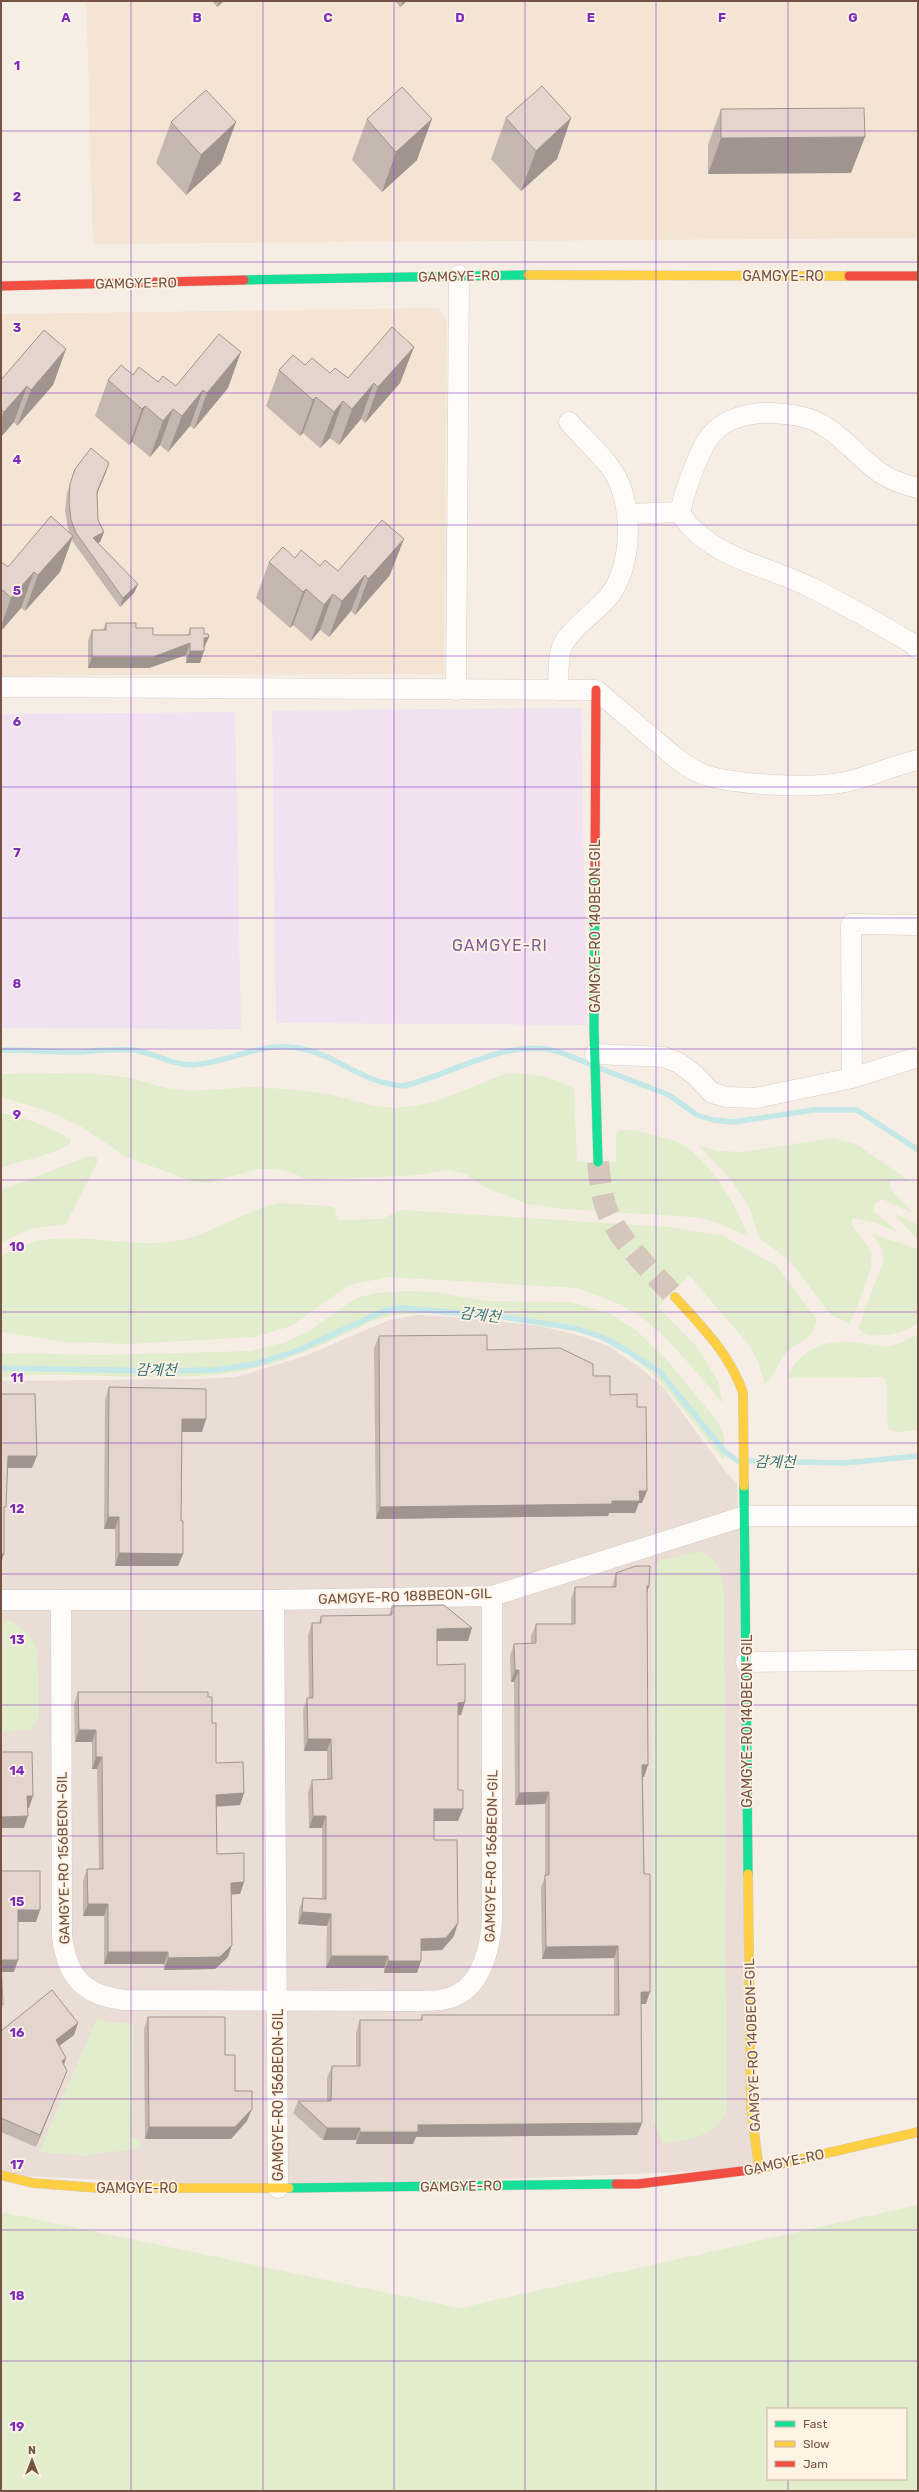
<svg xmlns="http://www.w3.org/2000/svg" width="919" height="2492" font-family="Rubik,'Noto Sans KR',sans-serif">
<style>
.residential{fill:#f4e4d4}
.industrial{fill:#e9ddd5}
.education{fill:#f0e2f0}
.green{fill:#e2edcd;fill-rule:evenodd}
.lines{fill:none;stroke-linecap:round;stroke-linejoin:round}
.stream{stroke:#c4e7e8;stroke-width:5.5}
.secondary-tunnel{stroke:#d6c7bc;stroke-width:22;stroke-dasharray:22 11;stroke-linecap:butt}
.street-casing{stroke:#d7cbc2;stroke-width:21}
.fast-casing{stroke:#d6cac1;stroke-width:10}
.slow-casing{stroke:#d6cac1;stroke-width:10}
.jam-casing{stroke:#d6cac1;stroke-width:10}
.street{stroke:#fefcfb;stroke-width:20}
.fast{stroke:#16e098;stroke-width:9}
.slow{stroke:#ffcf43;stroke-width:9}
.jam{stroke:#f24e42;stroke-width:9}
.wall{fill:#c3b7af}
.shaded-wall{fill:#9f958e}
.building{fill:#e3d5cb;stroke:#9f958e}
.grid{fill:none;stroke:#7b2cbf;stroke-width:1;stroke-opacity:0.55}
.labels{text-anchor:middle;stroke-width:3.5;stroke-linejoin:round;paint-order:stroke}
.street-label{font-size:14px;fill:#755243;stroke:#fff3e4}
.water-label{font-size:15px;font-style:italic;fill:#36767c;stroke:#fff3e4}
.quarter-label{font-size:16px;letter-spacing:1px;fill:#815e99;stroke:#fff3e4}
.grid-label{font-size:13px;text-anchor:middle;font-weight:bold;fill:#7b2cbf;stroke:#fff3e4;stroke-width:3.5;stroke-linejoin:round;paint-order:stroke}
</style>
<rect width="100%" height="100%" fill="#f6eee4"/>
<g class="residential">
<polygon points="85,1 918,1 918,238 93,244 87,22"/>
<polygon points="438,308 447,321 444,674 1,676 1,314"/>
</g>
<polygon class="industrial" points="418,1315 477,1319 540,1326 581,1336 608,1346 638,1366 664,1388 726,1472 737,1483 759,2169 278,2188 1,2175 1,1381 198,1379 236,1377 305,1356 389,1320"/>
<g class="education">
<polygon points="581,708 587,1025 276,1023 272,710"/>
<polygon points="235,712 241,1029 1,1028 1,714"/>
</g>
<g class="green">
<path d="M1,1074C42,1074 84,1071 125,1077C144,1080 161,1089 180,1090C204,1092 226,1088 250,1087C270,1087 292,1090 313,1092C344,1095 374,1111 405,1107C439,1104 468,1088 499,1076C517,1069 560,1078 574,1089L577,1162H616V1135L618,1131C628,1128 641,1132 651,1134C660,1137 672,1139 680,1143C708,1158 738,1207 748,1236L716,1222L693,1217L565,1209L527,1204L486,1188L466,1174L447,1170L420,1175L308,1180L293,1173L274,1169H258L207,1183L189,1180L126,1157L84,1128L51,1112L1,1097Z"/>
<path d="M1,1113C24,1116 50,1128 71,1139L70,1144C50,1156 23,1160 1,1168Z"/>
<path d="M832,1138L856,1144L910,1181L895,1180L889,1182L891,1190L915,1214L882,1199L875,1204L873,1211L898,1232L873,1222L853,1218L851,1223C856,1235 868,1241 871,1254C875,1269 855,1309 850,1324L831,1315L789,1260L759,1238L750,1208L729,1177L698,1145L718,1151L743,1152Z"/>
<polygon points="89,1156 97,1157 97,1163 66,1224 30,1229 1,1243 1,1190"/>
<path d="M278,1203L330,1206L335,1208L336,1216L339,1220L381,1219L402,1210L670,1227L721,1235L777,1266L817,1320C811,1343 797,1340 784,1355C777,1364 775,1377 765,1384L758,1362L750,1346L689,1275L658,1307L696,1346L718,1381L723,1403C698,1376 665,1330 633,1312C615,1301 596,1295 577,1288L388,1277L349,1285L291,1326L255,1337L129,1344L65,1342L1,1332V1257C49,1224 104,1245 158,1243C202,1242 237,1213 278,1203Z"/>
<polygon points="893,1213 918,1225 918,1241 915,1237"/>
<path d="M872,1234L918,1249V1323C903,1333 874,1342 858,1329L883,1262L882,1249Z"/>
<path d="M406,1291L434,1292L486,1301L570,1302L609,1313L637,1331L666,1359L718,1422L724,1436V1460C694,1427 672,1388 636,1360C621,1348 601,1338 583,1333C539,1320 416,1304 375,1320C368,1322 361,1327 354,1330C319,1346 284,1363 246,1370C188,1381 127,1376 68,1375C46,1374 23,1376 1,1377V1353L103,1355L250,1351L285,1342L309,1331L356,1298L376,1293Z"/>
<path d="M918,1334V1430L900,1432L888,1429L886,1380L883,1377L787,1378C798,1351 825,1339 854,1342C866,1343 878,1348 890,1346C900,1345 909,1338 918,1334Z"/>
<path d="M700,1551C720,1559 722,1574 724,1592L727,2109C721,2135 686,2141 663,2144L653,2119L652,1585L658,1561Z"/>
<path d="M1,1619C16,1619 34,1637 38,1651L39,1718L30,1730L1,1732Z"/>
<polygon points="97,2018 107,2022 134,2024 132,2138 140,2139 141,2148 83,2156 39,2152"/>
<path d="M918,2205V2491H1V2212L460,2308ZM768,2409H906V2479H768Z"/>
</g>
<g class="lines">
<g class="stream">
<path d="M1,1050C27,1050 54,1052 80,1052C98,1051 116,1048 134,1050C155,1053 171,1065 193,1065C226,1063 256,1044 290,1047C333,1050 360,1084 404,1086C450,1075 497,1043 546,1049C561,1051 575,1058 589,1064"/>
<polyline points="599,1068 669,1095 697,1115 713,1120 734,1122 814,1110 857,1110 918,1150"/>
<polyline points="1,1368 161,1371 215,1370 255,1364 299,1350 384,1311 401,1308 497,1316 574,1328 602,1337 629,1352 660,1372 725,1452 738,1461"/>
<polyline points="748,1461 845,1463 918,1456"/>
</g>
<path class="secondary-tunnel" d="M598,1162C600,1181 602,1204 612,1221C627,1249 654,1273 675,1297"/>
<defs>
<g id="street">
<path d="M918,488C905,485 890,480 879,472C851,452 834,422 798,416C766,410 728,411 708,439C701,448 679,503 681,513C683,520 691,527 696,532C729,562 773,568 812,588C845,605 878,623 910,642L918,649"/>
<polyline points="627,514 681,512"/>
<path d="M1,687L596,690L676,758C685,765 694,771 705,775C737,785 812,789 845,782C870,777 893,765 918,760"/>
<polyline points="456,690 459,275"/>
<path d="M558,690C559,677 557,656 563,645C570,629 597,611 609,596C634,565 634,498 610,467C598,451 582,437 569,422"/>
<polyline points="595,1054 664,1057 679,1063 695,1075 712,1093 727,1097 756,1098 852,1078 918,1057"/>
<polyline points="852,1078 851,924 918,925"/>
<polyline points="1,1600 274,1600 492,1596 745,1516 918,1516"/>
<path d="M61,1600L62,1936C67,1977 83,1995 124,2000L408,2001C419,2001 429,2001 440,2000C479,1995 489,1955 492,1922V1596"/>
<polyline points="274,1600 278,2188"/>
<polyline points="746,1662 918,1660"/>
</g>
<g id="fast">
<polyline points="244,280 528,275"/>
<polyline points="595,871 594,1028 598,1162"/>
<polyline points="744,1486 748,1874"/>
<polyline points="289,2188 616,2184"/>
</g>
<g id="slow">
<polyline points="528,275 849,276"/>
<path d="M675,1297C702,1327 730,1354 743,1393L744,1486"/>
<polyline points="748,1874 751,2108 759,2169"/>
<polyline points="758,2169 918,2132"/>
<polyline points="1,2175 33,2183 98,2188 289,2188"/>
</g>
<g id="jam">
<polyline points="849,276 918,276"/>
<polyline points="1,286 244,280"/>
<polyline points="595,871 596,690"/>
<polyline points="616,2184 638,2184 758,2169"/>
</g>
</defs>
<use href="#street" class="street-casing"/>
<use href="#fast" class="fast-casing"/>
<use href="#slow" class="slow-casing"/>
<use href="#jam" class="jam-casing"/>
<use href="#street" class="street"/>
<use href="#fast" class="fast"/>
<use href="#slow" class="slow"/>
<use href="#jam" class="jam"/>
</g>
<g class="wall">
<polygon points="212,1 224,1 217,7"/>
<polygon points="395,1 407,1 400,7"/>
<polygon points="721,109 851,173 708,174 708,145"/>
<polygon points="506,118 571,118 557,159 521,191 491,159"/>
<polygon points="367,119 417,160 382,192 352,160"/>
<polygon points="171,122 221,163 186,195 156,163"/>
<polygon points="414,347 400,383 365,423 361,419 339,445 330,438 320,448 303,433 300,436 266,406 279,370 305,365 330,373 348,378"/>
<polygon points="66,349 53,385 17,426 14,422 1,437 1,380"/>
<polygon points="108,380 158,382 176,386 228,388 194,429 190,426 168,452 160,445 150,457 132,442 129,445 95,416"/>
<polygon points="75,469 106,472 97,494 98,520 104,532 100,542 98,543 138,584 134,593 120,607 73,542 72,539 60,572 25,611 21,608 1,631 1,562 8,567 69,531 68,529 65,511 67,493"/>
<polygon points="295,558 320,566 338,571 390,575 355,615 351,611 329,637 320,630 311,641 293,625 290,628 256,598 269,562"/>
<polygon points="106,623 136,628 153,635 188,635 190,628 204,648 204,651 200,663 186,663 186,655 149,668 88,668 88,641 92,630 103,630"/>
<polygon points="379,1336 487,1350 593,1376 610,1395 637,1407 642,1503 639,1503 635,1513 609,1513 608,1516 376,1519 374,1348"/>
<polygon points="109,1387 206,1419 202,1432 182,1432 181,1521 183,1554 178,1566 115,1566 115,1529 104,1529 105,1399"/>
<polygon points="616,1573 649,1586 647,1593 648,1765 644,1777 643,1777 646,2004 641,2004 642,2123 637,2135 416,2137 413,2144 356,2144 356,2140 323,2140 293,2113 298,2101 327,2101 327,2078 332,2066 356,2066 356,2032 360,2020 420,2020 422,2015 614,2015 614,1958 542,1959 541,1887 545,1877 545,1804 515,1805 514,1682 511,1682 510,1656 514,1644 531,1644 531,1636 536,1624 571,1624 571,1599 575,1587 612,1587"/>
<polygon points="392,1606 468,1641 437,1641 437,1665 465,1702 461,1715 458,1715 458,1821 434,1821 434,1840 454,1936 442,1950 421,1951 417,1973 384,1973 384,1968 326,1968 327,1926 298,1924 299,1910 303,1898 322,1898 322,1828 309,1828 308,1792 312,1780 327,1779 327,1751 304,1751 303,1710 307,1698 309,1698 308,1635 312,1623 319,1623 321,1616 389,1615"/>
<polygon points="78,1692 208,1697 212,1723 216,1763 244,1793 240,1805 216,1806 217,1854 244,1882 240,1894 231,1894 228,1957 215,1969 164,1970 164,1964 104,1964 104,1916 83,1916 83,1881 87,1869 99,1869 97,1769 92,1769 92,1742 75,1742 74,1704"/>
<polygon points="148,2017 225,2055 235,2091 247,2121 231,2139 145,2139 144,2029"/>
<polygon points="78,2023 74,2035 59,2046 66,2058 64,2065 62,2083 36,2147 1,2132 1,2031"/>
</g>
<g class="shaded-wall">
<polygon points="219,1 224,1 217,7"/>
<polygon points="403,1 407,1 400,7"/>
<polygon points="571,118 557,159 521,191 536,151"/>
<polygon points="432,119 417,160 382,192 396,152"/>
<polygon points="236,122 221,163 186,195 201,155"/>
<polygon points="865,137 851,173 708,174 721,138"/>
<polygon points="414,347 400,383 365,423 378,387"/>
<polygon points="66,349 53,385 17,426 31,390"/>
<polygon points="241,352 228,388 194,429 207,393"/>
<polygon points="374,383 361,419 339,445 352,409"/>
<polygon points="27,386 14,422 1,437 1,420 4,412"/>
<polygon points="203,390 190,426 168,452 182,416"/>
<polygon points="316,397 303,433 300,436 313,400"/>
<polygon points="343,401 330,438 320,448 334,412"/>
<polygon points="145,406 132,442 129,445 142,409"/>
<polygon points="173,409 160,445 150,457 163,421"/>
<polygon points="109,463 106,472 94,501 97,492"/>
<polygon points="104,532 100,542 90,547 93,538"/>
<polygon points="73,536 60,572 25,611 38,575"/>
<polygon points="404,539 390,575 355,615 368,579"/>
<polygon points="34,572 21,608 1,631 1,626 11,598"/>
<polygon points="365,575 351,611 329,637 342,601"/>
<polygon points="138,584 134,593 120,607 123,598"/>
<polygon points="306,589 293,625 290,628 303,592"/>
<polygon points="333,594 320,630 311,641 324,605"/>
<polygon points="209,637 204,648 200,650 204,638"/>
<polygon points="190,643 186,655 149,668 88,668 92,657"/>
<polygon points="190,651 204,651 200,663 186,663"/>
<polygon points="182,1419 206,1419 202,1432 177,1432"/>
<polygon points="8,1456 37,1456 32,1468 3,1468"/>
<polygon points="639,1491 647,1491 642,1503 639,1503 635,1513 609,1513 608,1516 376,1519 380,1507 612,1501"/>
<polygon points="108,1517 119,1517 115,1529 104,1529"/>
<polygon points="119,1553 183,1554 178,1566 115,1566"/>
<polygon points="1,1554 4,1554 1,1563"/>
<polygon points="647,1586 649,1586 645,1598"/>
<polygon points="472,1628 468,1641 432,1641 437,1629"/>
<polygon points="515,1670 519,1670 514,1682 511,1682"/>
<polygon points="465,1702 461,1715 453,1715 458,1703"/>
<polygon points="79,1730 96,1730 92,1742 75,1742"/>
<polygon points="308,1739 331,1739 327,1751 304,1751"/>
<polygon points="96,1757 102,1757 97,1769 92,1769"/>
<polygon points="642,1765 648,1765 644,1777 638,1777"/>
<polygon points="549,1792 545,1804 515,1805 519,1793"/>
<polygon points="244,1793 240,1805 212,1807 216,1795"/>
<polygon points="27,1796 33,1796 29,1808 23,1808"/>
<polygon points="434,1809 463,1809 458,1821 430,1821"/>
<polygon points="28,1816 24,1828 1,1828 1,1817"/>
<polygon points="313,1816 326,1816 322,1828 309,1828"/>
<polygon points="244,1882 240,1894 227,1895 231,1883"/>
<polygon points="88,1904 108,1904 104,1916 83,1916"/>
<polygon points="18,1910 40,1910 36,1922 14,1922"/>
<polygon points="302,1912 331,1914 327,1926 298,1924"/>
<polygon points="458,1923 454,1936 442,1950 417,1951 421,1939"/>
<polygon points="232,1945 228,1957 215,1969 164,1970 168,1958"/>
<polygon points="618,1946 614,1958 542,1959 546,1947"/>
<polygon points="108,1952 168,1952 164,1964 104,1964"/>
<polygon points="331,1956 388,1956 384,1968 326,1968"/>
<polygon points="1,1960 18,1960 14,1972 1,1972"/>
<polygon points="388,1961 421,1961 417,1973 384,1973"/>
<polygon points="641,1992 650,1992 646,2004 637,2004"/>
<polygon points="78,2023 74,2035 51,2052 56,2040"/>
<polygon points="66,2058 62,2070 62,2061"/>
<polygon points="67,2071 62,2083 36,2147 40,2135"/>
<polygon points="252,2109 247,2121 231,2139 145,2139 149,2127"/>
<polygon points="642,2123 637,2135 416,2137 413,2144 356,2144 360,2132 418,2125"/>
<polygon points="327,2128 360,2128 356,2140 323,2140"/>
</g>
<g class="building">
<polygon points="542,86 571,118 536,151 506,118"/>
<polygon points="402,87 432,119 396,152 367,119"/>
<polygon points="206,90 236,122 201,155 171,122"/>
<polygon points="864,108 865,137 721,138 721,109"/>
<polygon points="392,327 414,347 378,387 374,383 352,409 343,401 334,412 316,397 313,400 279,370 293,355 305,365 312,358 330,373 335,368 348,378"/>
<polygon points="44,330 66,349 31,390 27,386 4,412 1,409 1,380"/>
<polygon points="219,334 241,352 207,393 203,390 182,416 173,409 163,421 145,406 142,409 108,380 121,365 133,375 139,367 158,382 163,376 176,386"/>
<polygon points="91,448 109,463 97,492 98,520 104,532 93,538 138,584 123,598 76,533 71,520 69,502 70,484 75,469"/>
<polygon points="51,516 73,536 38,575 34,572 11,598 3,590 1,593 1,562 8,567"/>
<polygon points="382,520 404,539 368,579 365,575 342,601 333,594 324,605 306,589 303,592 269,562 283,547 295,558 301,550 320,566 325,560 338,571"/>
<polygon points="106,623 136,623 136,628 153,628 153,635 190,635 190,628 204,628 204,634 208,634 209,637 204,638 204,651 190,651 190,643 153,657 92,657 92,630 106,630"/>
<polygon points="487,1335 487,1350 560,1348 593,1364 593,1376 610,1376 610,1395 637,1394 637,1407 646,1407 647,1491 639,1491 640,1501 612,1501 612,1504 380,1507 379,1336"/>
<polygon points="109,1387 206,1389 206,1419 182,1419 181,1521 183,1521 183,1554 119,1553 119,1517 108,1517"/>
<polygon points="1,1394 35,1394 37,1456 8,1456 6,1507 4,1507 4,1554 1,1554"/>
<polygon points="636,1566 650,1566 649,1586 647,1586 648,1765 642,1765 644,1874 650,1874 650,1992 641,1992 642,2123 418,2125 418,2132 360,2132 360,2128 327,2128 298,2101 331,2101 332,2066 360,2066 360,2020 422,2020 422,2015 619,2015 618,1946 546,1947 545,1875 549,1875 549,1792 519,1793 519,1670 515,1670 514,1644 536,1643 536,1624 575,1624 575,1587 616,1587 616,1573"/>
<polygon points="444,1605 472,1628 437,1629 437,1665 465,1664 465,1702 458,1703 458,1790 463,1790 463,1809 434,1809 434,1840 457,1840 458,1923 446,1938 421,1939 421,1961 388,1961 388,1956 331,1956 331,1914 302,1912 303,1898 326,1899 326,1816 313,1816 312,1780 332,1779 331,1739 308,1739 307,1698 313,1698 312,1623 321,1623 321,1616 392,1615 392,1606"/>
<polygon points="78,1692 208,1692 208,1697 212,1697 212,1723 216,1723 216,1763 243,1762 244,1793 216,1795 217,1854 244,1853 244,1882 231,1883 232,1945 220,1957 168,1958 168,1952 108,1952 108,1904 88,1904 87,1869 103,1869 102,1757 96,1757 96,1730 79,1730"/>
<polygon points="1,1752 32,1752 33,1796 27,1796 28,1816 1,1817"/>
<polygon points="1,1871 40,1871 40,1910 18,1910 18,1960 1,1960 3,2005 1,2005"/>
<polygon points="52,1990 78,2023 56,2040 66,2058 62,2061 67,2071 40,2135 1,2118 1,2031"/>
<polygon points="148,2017 225,2017 225,2055 235,2055 235,2091 252,2091 252,2109 235,2127 149,2127"/>
</g>
<path class="grid" d="M131,1V2491M263,1V2491M394,1V2491M525,1V2491M656,1V2491M788,1V2409M1,131H918M1,262H918M1,393H918M1,525H918M1,656H918M1,787H918M1,918H918M1,1049H918M1,1180H918M1,1312H918M1,1443H918M1,1574H918M1,1705H918M1,1836H918M1,1967H918M1,2099H918M1,2230H918M1,2361H918M788,2479V2491"/>
<g class="labels">
<g class="street-label">
<text transform="translate(459 276) rotate(-1)" y="5">GAMGYE-RO</text>
<text x="783" y="281">GAMGYE-RO</text>
<text transform="translate(136 283) rotate(-1)" y="5">GAMGYE-RO</text>
<text transform="translate(595 926) rotate(-90)" y="5">GAMGYE-RO 140BEON-GIL</text>
<text transform="translate(405 1596) rotate(-2)" y="5">GAMGYE-RO 188BEON-GIL</text>
<text transform="translate(747 1721) rotate(-90)" y="5">GAMGYE-RO 140BEON-GIL</text>
<text transform="translate(491 1856) rotate(-89)" y="5">GAMGYE-RO 156BEON-GIL</text>
<text transform="translate(63 1858) rotate(-91)" y="5">GAMGYE-RO 156BEON-GIL</text>
<text transform="translate(752 2045) rotate(-92)" y="5">GAMGYE-RO 140BEON-GIL</text>
<text transform="translate(278 2095) rotate(-90)" y="5">GAMGYE-RO 156BEON-GIL</text>
<text transform="translate(784 2162) rotate(-12)" y="5">GAMGYE-RO</text>
<text transform="translate(461 2186) rotate(-1)" y="5">GAMGYE-RO</text>
<text x="137" y="2193">GAMGYE-RO</text>
</g>
<g class="water-label">
<text transform="translate(480 1315) rotate(6)" y="5">감계천</text>
<text transform="translate(156 1370) rotate(1)" y="5">감계천</text>
<text transform="translate(775 1462) rotate(1)" y="5">감계천</text>
</g>
<g class="quarter-label">
<text x="500" y="951">GAMGYE-RI</text>
</g>
</g>
<g class="grid-label">
<text x="66" y="22">A</text>
<text x="197" y="22">B</text>
<text x="328" y="22">C</text>
<text x="460" y="22">D</text>
<text x="591" y="22">E</text>
<text x="722" y="22">F</text>
<text x="853" y="22">G</text>
<text x="17" y="70">1</text>
<text x="17" y="201">2</text>
<text x="17" y="332">3</text>
<text x="17" y="464">4</text>
<text x="17" y="595">5</text>
<text x="17" y="726">6</text>
<text x="17" y="857">7</text>
<text x="17" y="988">8</text>
<text x="17" y="1119">9</text>
<text x="17" y="1251">10</text>
<text x="17" y="1382">11</text>
<text x="17" y="1513">12</text>
<text x="17" y="1644">13</text>
<text x="17" y="1775">14</text>
<text x="17" y="1906">15</text>
<text x="17" y="2037">16</text>
<text x="17" y="2169">17</text>
<text x="17" y="2300">18</text>
<text x="17" y="2431">19</text>
</g>
<rect width="919" height="2492" fill="none" stroke="#755243" stroke-width="4"/>
<rect x="767" y="2408" width="140" height="72" fill="#fff3e4" stroke="#c8b3a4"/>
<rect x="775" y="2421" width="20" height="6" fill="#16e098" stroke="#c8b3a4"/>
<text x="803" y="2428" font-size="12" fill="#755243">Fast</text>
<rect x="775" y="2441" width="20" height="6" fill="#ffcf43" stroke="#c8b3a4"/>
<text x="803" y="2448" font-size="12" fill="#755243">Slow</text>
<rect x="775" y="2461" width="20" height="6" fill="#f24e42" stroke="#c8b3a4"/>
<text x="803" y="2468" font-size="12" fill="#755243">Jam</text>
<g transform="translate(32 2460)" stroke="#fff3e4" stroke-width="3" paint-order="stroke">
<path d="M0-3L7 15L0 10L-7 15Z" fill="#755243"/>
<text y="-6" font-size="11" font-weight="bold" text-anchor="middle" fill="#755243">N</text>
</g>
</svg>
